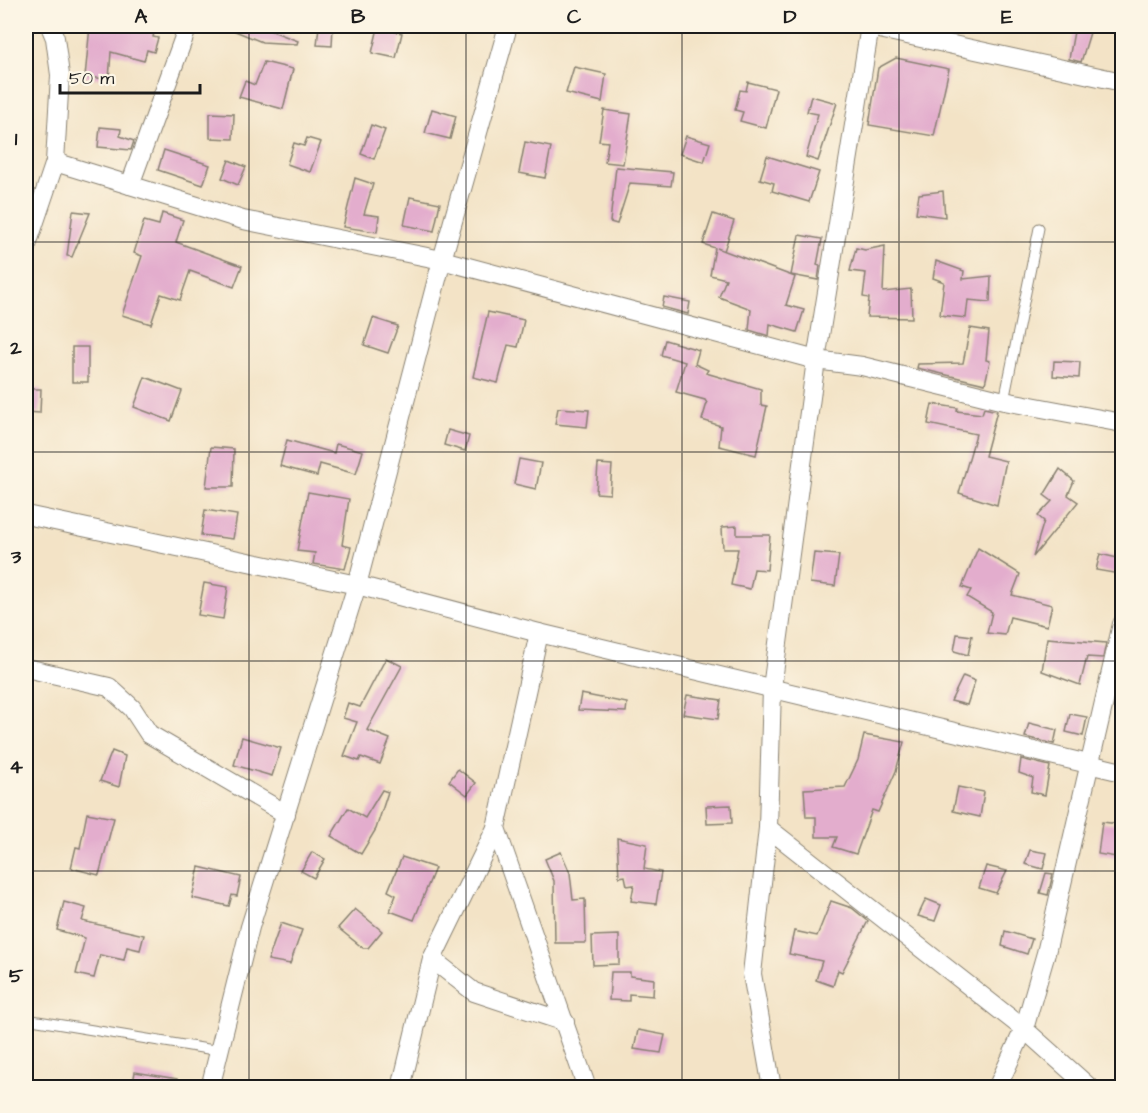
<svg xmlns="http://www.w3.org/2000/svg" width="1148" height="1113" font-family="'Architects Daughter',sans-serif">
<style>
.building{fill:#e3adcd}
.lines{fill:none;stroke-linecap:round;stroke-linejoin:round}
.lane-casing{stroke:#888071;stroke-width:11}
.street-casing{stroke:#888071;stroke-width:20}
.lane{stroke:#fff;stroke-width:9}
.street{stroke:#fff;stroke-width:18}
.grid{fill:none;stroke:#1c1c1c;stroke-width:1.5;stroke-opacity:0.55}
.neatline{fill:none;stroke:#1c1c1c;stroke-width:2}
.grid-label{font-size:20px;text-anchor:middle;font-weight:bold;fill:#1c1c1c}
</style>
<rect width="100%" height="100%" fill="#fcf5e5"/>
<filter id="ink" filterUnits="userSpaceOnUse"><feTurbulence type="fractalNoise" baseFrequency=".0167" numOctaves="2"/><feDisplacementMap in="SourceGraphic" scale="12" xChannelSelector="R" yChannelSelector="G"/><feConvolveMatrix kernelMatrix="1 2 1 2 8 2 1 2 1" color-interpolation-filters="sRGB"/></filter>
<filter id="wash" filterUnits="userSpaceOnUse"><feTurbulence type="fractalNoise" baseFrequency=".008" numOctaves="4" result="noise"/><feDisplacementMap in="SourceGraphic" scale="24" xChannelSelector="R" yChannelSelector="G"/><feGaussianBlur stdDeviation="1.35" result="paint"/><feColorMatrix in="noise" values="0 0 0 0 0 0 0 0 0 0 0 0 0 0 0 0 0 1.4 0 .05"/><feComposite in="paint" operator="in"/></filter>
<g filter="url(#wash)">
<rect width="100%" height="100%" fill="#f3e3c6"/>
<g id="blocks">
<g class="building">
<polygon points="90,26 155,28 153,37 158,38 154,52 147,50 144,61 111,52 109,79 85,77"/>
<polygon points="223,26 259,26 298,41 297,44 262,42"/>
<polygon points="319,26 333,26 332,46 317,45"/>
<polygon points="1075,26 1092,26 1081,62 1069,59"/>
<polygon points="378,28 402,33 396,58 372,53"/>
<polygon points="896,58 949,69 934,136 869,125 878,68"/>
<polygon points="264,62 293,69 283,109 239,97 245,81 255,85"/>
<polygon points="574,67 606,74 602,102 566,93"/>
<polygon points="748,82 776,89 766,128 740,121 743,112 735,110 740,90 746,91"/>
<polygon points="811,96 837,103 818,161 806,157 818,114 807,112"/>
<polygon points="432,109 456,116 450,139 425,133"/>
<polygon points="604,110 631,114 623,164 605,162 608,142 599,141"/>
<polygon points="210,113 234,114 233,139 210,138"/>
<polygon points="371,125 385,130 374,159 361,154"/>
<polygon points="100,127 121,129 120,136 134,141 131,150 98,147"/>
<polygon points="686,136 710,143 704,162 680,154"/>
<polygon points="307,138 321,142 310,172 287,164 294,143 304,146"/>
<polygon points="525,142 551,147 545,178 519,173"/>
<polygon points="164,150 210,165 203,185 158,170"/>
<polygon points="767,156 819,172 809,202 772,191 774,183 760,179"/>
<polygon points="229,160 246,167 238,185 222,178"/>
<polygon points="616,167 673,172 671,186 630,183 617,224 610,222"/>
<polygon points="355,178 373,184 364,214 379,216 377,232 343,227"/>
<polygon points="943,191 945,217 916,213 919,194"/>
<polygon points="410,197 440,203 434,231 404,225"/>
<polygon points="73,211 90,213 72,257 67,256"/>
<polygon points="162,213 183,220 176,242 242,266 234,287 190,271 180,300 161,294 151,324 122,315 142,256 134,253 144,221 159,225"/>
<polygon points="713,214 734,221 724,251 717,248 795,277 786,305 804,310 797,332 770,324 769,336 749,330 751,309 719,297 726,279 710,275 715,248 703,244"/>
<polygon points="799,235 822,239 817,265 820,266 818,280 791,275"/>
<polygon points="885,246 883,292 911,289 912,318 867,317 869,298 863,297 866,273 850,271 856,248 865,250"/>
<polygon points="936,261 964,271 963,279 991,276 990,302 968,300 966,318 940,315 944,282 933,278"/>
<polygon points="664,297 690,302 688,314 662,307"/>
<polygon points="488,312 524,320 518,347 508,345 498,383 473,377"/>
<polygon points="373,318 398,326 388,353 364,345"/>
<polygon points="970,328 989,331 986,360 990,361 985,384 917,368 918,364 963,363"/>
<polygon points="665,340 699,350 695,364 708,370 706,373 761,389 761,405 767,406 756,455 719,446 721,426 702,420 707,403 705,400 676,392 685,362 661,355"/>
<rect x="72" y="347" width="16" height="35"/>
<polygon points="1054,361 1080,362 1079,378 1053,376"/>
<polygon points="145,377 182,391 171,421 134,407"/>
<polygon points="26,389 41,389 40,413 26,412"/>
<polygon points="932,404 958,408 957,411 982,414 984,408 997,411 985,456 1006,461 997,505 959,493 976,434 928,424"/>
<polygon points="558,408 589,410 587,427 555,424"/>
<polygon points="448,430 469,436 465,451 444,445"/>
<polygon points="287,440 334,453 336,444 363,451 356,474 320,464 317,476 280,466"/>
<polygon points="211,447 234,449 233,487 206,487"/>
<polygon points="519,459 541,463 536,489 514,484"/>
<polygon points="598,464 612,465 610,494 596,493"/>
<polygon points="1060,469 1074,481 1068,495 1078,502 1033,557 1044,521 1038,516 1052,501 1044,495"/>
<polygon points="308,492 349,499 342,545 351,547 345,569 313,564 315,553 297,551"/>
<polygon points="205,510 237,515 233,539 201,535"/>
<polygon points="737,526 737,535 770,535 767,570 754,569 750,589 731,585 738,549 723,549 722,527"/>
<polygon points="978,548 1020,574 1012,595 1052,605 1047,626 1010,617 1005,635 987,633 992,612 967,597 971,590 962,587"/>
<polygon points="814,553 839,555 835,586 810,583"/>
<polygon points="1100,554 1122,559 1119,574 1096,570"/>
<polygon points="204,583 228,587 223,619 198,615"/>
<polygon points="957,634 972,636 968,655 954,651"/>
<polygon points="1047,638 1106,643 1103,658 1087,657 1080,685 1042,671"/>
<polygon points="386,658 402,666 367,730 390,739 380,764 361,757 359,761 344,756 357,722 343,718 348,703 360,707"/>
<polygon points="963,676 975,681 967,705 951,701"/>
<polygon points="581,694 627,703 626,712 578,710"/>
<polygon points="687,695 721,700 718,719 683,714"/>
<polygon points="1070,714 1087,717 1083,736 1066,732"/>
<polygon points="1029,723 1057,730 1054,744 1025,737"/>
<polygon points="864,735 904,742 896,771 878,812 872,810 856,854 833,847 837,837 816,837 816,817 806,817 804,789 845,787 858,760"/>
<polygon points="242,737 281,748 272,776 234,765"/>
<polygon points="112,751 125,756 119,787 100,781"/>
<polygon points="1021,759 1050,766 1045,795 1031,792 1033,778 1019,773"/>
<polygon points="458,769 476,783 467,795 449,781"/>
<polygon points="958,787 984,792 980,817 953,811"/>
<polygon points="382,790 388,792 376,829 361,854 331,836 348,808 365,818"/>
<polygon points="731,805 732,823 707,824 706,806"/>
<polygon points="87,813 114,818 99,875 71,868 76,847 80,848"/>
<polygon points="1102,822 1119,824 1116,857 1098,854"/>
<polygon points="617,838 647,844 644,869 661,872 656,904 631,901 634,885 627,886 625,876 619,877"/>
<polygon points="1030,850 1047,853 1043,869 1025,864"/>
<polygon points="312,852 325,859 314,878 301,871"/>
<polygon points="561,852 570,873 573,900 585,899 586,943 555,943 554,881 545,859"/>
<polygon points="402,857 435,868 414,920 390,911 396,895 388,891"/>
<polygon points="986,866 1007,871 996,893 979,888"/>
<polygon points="199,867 241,877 237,896 232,895 229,906 192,898"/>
<polygon points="1046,873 1053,874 1048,895 1040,893"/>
<polygon points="926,899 941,905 935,921 918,916"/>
<polygon points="831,901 852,908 868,921 842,972 838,970 833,986 816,980 822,961 789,954 794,931 817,936"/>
<polygon points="64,902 86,908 82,921 144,935 140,950 127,947 124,960 100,955 94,978 76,974 85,938 57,930"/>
<polygon points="355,909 382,931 368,948 363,948 338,928"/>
<polygon points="281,923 302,930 290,964 268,960"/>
<polygon points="1005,931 1032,939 1027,954 1002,946"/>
<polygon points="619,935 619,964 593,965 592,936"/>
<polygon points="611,972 630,972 630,976 654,979 653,996 629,994 629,1001 609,1000"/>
<polygon points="638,1030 665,1035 661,1053 634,1049"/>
<polygon points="135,1072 177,1079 177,1088 132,1088"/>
</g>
</g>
</g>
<g filter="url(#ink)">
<use href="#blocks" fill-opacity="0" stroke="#888071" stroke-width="1.5"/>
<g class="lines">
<defs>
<g id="lane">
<polyline points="1004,401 1039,228"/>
<polyline points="26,1019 220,1051"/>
</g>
<g id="street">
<polyline points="866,26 1122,82"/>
<polyline points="55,162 243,220 442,260 816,360 862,366 1004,401 1122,423"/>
<polyline points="130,185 188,26"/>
<polyline points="26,248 55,162 60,75 55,38 50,26"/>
<polyline points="26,515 357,585 539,633 1122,772"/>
<polyline points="539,633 496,828 587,1088"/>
<polyline points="26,668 109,687 132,708 149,734 286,814"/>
<polyline points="768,828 1024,1029 1090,1088"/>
<polyline points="432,959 474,992 565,1022"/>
<polyline points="210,1088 250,927 357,585 442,260 508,26"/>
<polyline points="401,1088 432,959 496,828"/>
<polyline points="772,1088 752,974 768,828 772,688 816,360 870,26"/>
<polyline points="997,1088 1024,1029 1046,953 1122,624"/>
</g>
</defs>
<use href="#lane" class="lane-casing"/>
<use href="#street" class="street-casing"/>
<use href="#lane" class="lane"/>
<use href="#street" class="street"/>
</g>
</g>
<path class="grid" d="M249,26V1088M466,26V1088M682,26V1088M899,26V1088M26,242H1122M26,452H1122M26,661H1122M26,871H1122"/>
<rect width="1148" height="1113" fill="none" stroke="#fcf5e5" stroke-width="66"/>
<path d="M60 84v9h140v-9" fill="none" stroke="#1c1c1c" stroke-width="3"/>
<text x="69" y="84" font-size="18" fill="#1c1c1c" stroke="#fcf5e5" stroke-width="4.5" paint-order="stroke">50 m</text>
<rect x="33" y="33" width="1082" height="1047" class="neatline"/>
<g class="grid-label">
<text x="141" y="23">A</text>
<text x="358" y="23">B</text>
<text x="574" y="23">C</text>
<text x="790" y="23">D</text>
<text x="1007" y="23">E</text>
<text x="16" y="145">1</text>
<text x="16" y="354">2</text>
<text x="16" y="563">3</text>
<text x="16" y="773">4</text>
<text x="16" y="982">5</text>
</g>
</svg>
